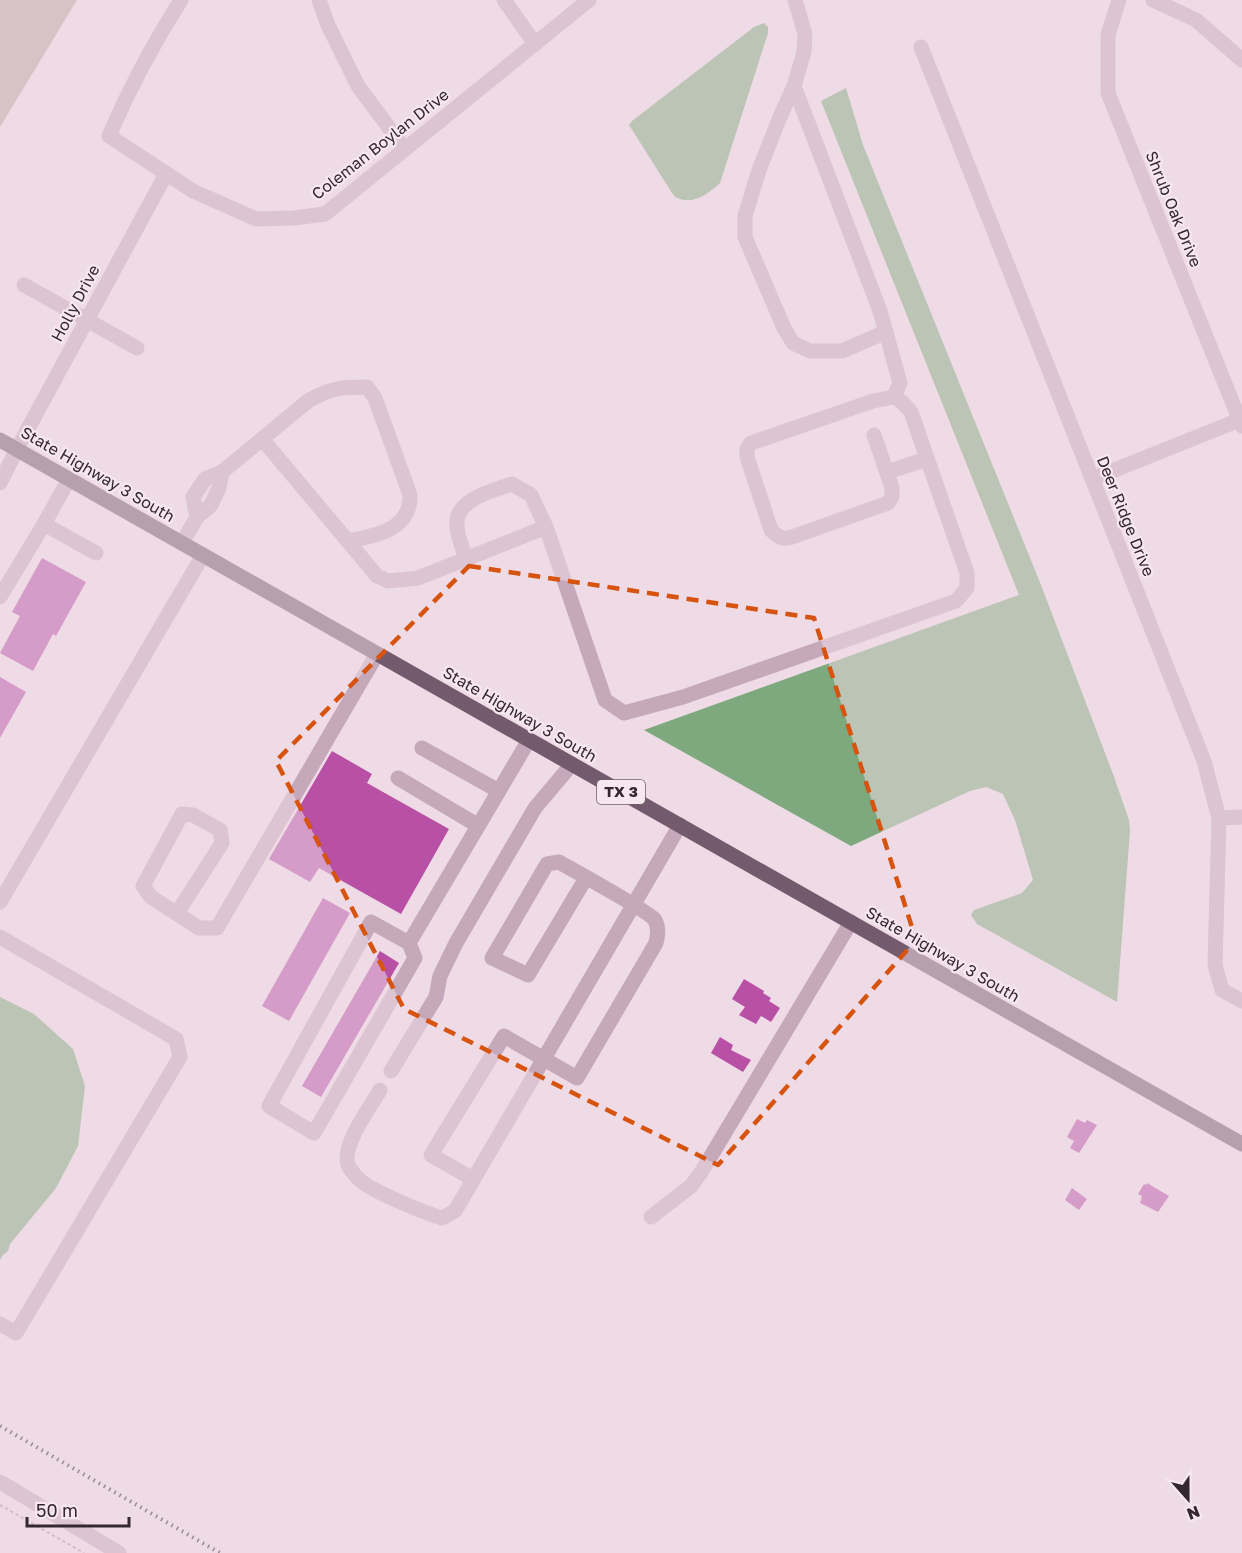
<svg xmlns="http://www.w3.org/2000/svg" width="1242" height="1553" font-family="'Golos Text',sans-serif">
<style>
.green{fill:#bba59d}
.water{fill:#7ea87d}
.building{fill:#b850a6}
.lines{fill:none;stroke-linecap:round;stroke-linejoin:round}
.path{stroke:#b093a6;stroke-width:2;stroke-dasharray:3 3;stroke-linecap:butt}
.minor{stroke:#c5a8ba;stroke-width:15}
.major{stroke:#735a6c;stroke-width:15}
.rail{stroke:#332830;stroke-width:4;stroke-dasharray:1.5 4.5;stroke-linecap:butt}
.marked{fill:none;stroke:#d65410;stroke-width:4.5;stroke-dasharray:12 8;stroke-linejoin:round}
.labels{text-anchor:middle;stroke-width:4.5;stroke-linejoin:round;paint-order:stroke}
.shield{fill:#f7e7ef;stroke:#6e6169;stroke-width:1.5}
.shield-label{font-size:15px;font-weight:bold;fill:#332830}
.street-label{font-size:16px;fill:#332830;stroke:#f7e7ef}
</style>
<rect width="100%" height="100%" fill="#eedbe5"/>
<polygon class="green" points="0,0 77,0 0,127"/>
<g class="water">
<path d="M764,23L768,27V33L720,183C707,195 690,207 674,196L629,125L632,121L754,27Z"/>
<polygon points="846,88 863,145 1041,585 1113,774 1129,820 1130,831 1117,1002 977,924 971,915 974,910 1022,893 1033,880 1015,820 1003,794 986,787 970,791 851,846 644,730 1019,595 821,101"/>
<polygon points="0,997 34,1014 73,1049 85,1086 78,1146 56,1188 10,1244 8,1251 3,1255 0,1260"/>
</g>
<g class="building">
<polygon points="42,558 86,582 56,636 53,634 33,671 0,653 20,616 12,612"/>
<polygon points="0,677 26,692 0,738"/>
<polygon points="332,751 372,774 367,783 449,829 401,914 319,868 310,882 269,859"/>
<polygon points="323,898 350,913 289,1021 262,1006"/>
<polygon points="380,951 399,963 321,1097 302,1086"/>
<polygon points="744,979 764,991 763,993 771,998 769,1001 780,1008 771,1022 761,1016 756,1024 739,1015 745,1007 732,999"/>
<polygon points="720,1037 733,1045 731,1050 751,1060 743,1072 711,1053"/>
<polygon points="1077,1119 1085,1123 1087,1120 1097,1125 1079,1153 1070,1148 1074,1141 1067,1137"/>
<polygon points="1147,1183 1169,1196 1158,1212 1140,1203 1142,1196 1138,1194 1144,1184 1146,1185"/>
<polygon points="1072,1188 1087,1199 1079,1210 1065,1200"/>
</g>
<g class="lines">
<polyline class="path" points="0,1505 84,1553"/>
<g class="minor">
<path d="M181,0C153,44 129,89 109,136L193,191L256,219L294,218L325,214L589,0"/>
<polyline points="319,0 328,25 358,86 405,149"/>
<polyline points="504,0 535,44"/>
<polyline points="795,0 805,34 804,52 794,86 780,117 759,170 745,216 745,237 784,328 793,343 810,351 842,351 886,332"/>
<polyline points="1119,0 1108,35 1108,93 1242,426"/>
<polyline points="1153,0 1196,20 1242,60"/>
<polyline points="921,47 1204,761 1219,818 1215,965 1222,990 1242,1001"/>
<polyline points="794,86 880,311 900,383 894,397"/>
<polyline points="24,285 137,348"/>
<path d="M263,440L377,576L388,581L418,578L546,527L605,700L624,713L683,697L956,601L967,588V573L911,412L902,402L894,397L873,401L751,443L747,449V457L771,530C778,537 782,540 792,537L888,503L892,496V488L874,435"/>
<polyline points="887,472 927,459"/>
<polyline points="69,479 44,524 96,553"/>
<polyline points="1092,479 1242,419"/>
<polyline points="0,483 17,449 166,174"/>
<path d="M197,517L193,497L205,479L222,472L308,401C330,388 342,387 367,387L375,398L410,495C411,530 375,536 348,541"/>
<polyline points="182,543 197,517 211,505 219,488 222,472"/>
<path d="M466,560C463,549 458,538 457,527C454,499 492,491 512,484L531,495L546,527"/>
<polyline points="0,597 44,524"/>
<polyline points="422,748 497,790"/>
<polyline points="398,778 477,825"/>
<polyline points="1219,818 1242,817"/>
<polyline points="0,902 203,555"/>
<polyline points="177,913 222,843 220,830 193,815 182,814 143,886 151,897 199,928 217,928 377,654"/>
<polyline points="0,937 176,1039 180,1057 16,1333 0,1324"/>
<polyline points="409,943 415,958 314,1133 269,1106 371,922 409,943 529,740"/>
<polyline points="391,1071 436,997 440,976 456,943 535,808 572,764"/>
<path d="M380,1090C370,1108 347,1138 347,1158C346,1166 355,1176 361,1181C372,1191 427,1214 442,1218L455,1211L680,825"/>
<path d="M473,1179L431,1155L504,1036L577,1078L656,943C658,935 659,928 655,920C650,912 573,870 559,862L547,864L492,958L528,975L586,878"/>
<polyline points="651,1217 691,1186 702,1171 851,922"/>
<polyline points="0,1482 119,1553"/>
</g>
<polyline class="major" points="0,440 1242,1144"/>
<polyline class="rail" points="0,1426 220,1553"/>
</g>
<path d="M0 0H1242V1553H0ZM469,566L814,618L916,940L718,1165L404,1009L276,761Z" fill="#eedbe5" fill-opacity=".55" fill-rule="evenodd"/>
<path class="marked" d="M469,566L814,618L916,940L718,1165L404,1009L276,761Z"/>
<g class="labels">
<rect class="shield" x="597" y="780" width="48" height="24" rx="4.5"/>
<g class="shield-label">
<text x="621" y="797">TX 3</text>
</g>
<g class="street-label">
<text transform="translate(380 144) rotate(-38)" y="6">Coleman Boylan Drive</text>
<text transform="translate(1174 209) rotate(68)" y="6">Shrub Oak Drive</text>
<text transform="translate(75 303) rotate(-62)" y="6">Holly Drive</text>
<text transform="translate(98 474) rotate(30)" y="6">State Highway 3 South</text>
<text transform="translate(1126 516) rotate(68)" y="6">Deer Ridge Drive</text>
<text transform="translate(520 714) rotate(30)" y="6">State Highway 3 South</text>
<text transform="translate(943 954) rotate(30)" y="6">State Highway 3 South</text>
</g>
</g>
<g transform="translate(1188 1499) rotate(159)" stroke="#f7e7ef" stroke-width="4.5" paint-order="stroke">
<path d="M0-4.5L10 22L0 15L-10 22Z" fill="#332830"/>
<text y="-9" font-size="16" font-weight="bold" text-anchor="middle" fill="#332830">N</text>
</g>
<path d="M27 1517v9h102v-9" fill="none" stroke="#332830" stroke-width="3"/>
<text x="36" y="1517" font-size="18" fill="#332830" stroke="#f7e7ef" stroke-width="4.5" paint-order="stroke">50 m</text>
</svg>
